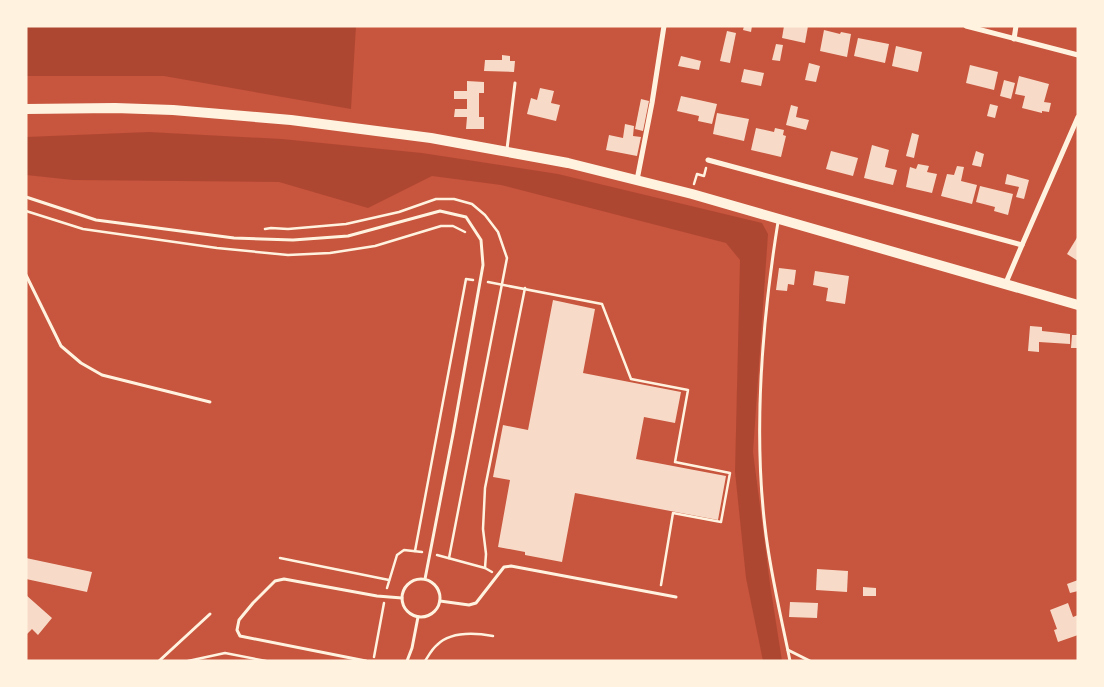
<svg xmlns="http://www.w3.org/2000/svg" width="1104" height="687" font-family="'Fira Sans Condensed',sans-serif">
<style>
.green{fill:#ae4732}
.building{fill:#f7dbc8}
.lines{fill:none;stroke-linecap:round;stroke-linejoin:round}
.path{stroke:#fff3e0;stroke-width:2.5}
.service{stroke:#fff3e0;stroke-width:3}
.minor{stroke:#fff3e0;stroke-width:5}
.secondary{stroke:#fff3e0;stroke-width:10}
</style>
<rect width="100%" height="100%" fill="#c8553d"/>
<g class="green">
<polygon points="26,26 356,26 351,109 164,76 26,76"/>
<polygon points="149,132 282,139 422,153 558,174 762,223 768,234 753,452 770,584 782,661 763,661 746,578 735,472 740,260 726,243 501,185 432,176 368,208 279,182 73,180 26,175 26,137"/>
</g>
<g class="building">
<polygon points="744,26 752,26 751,32 743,30"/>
<polygon points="784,26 808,26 805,43 782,38"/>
<polygon points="824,30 840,34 841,32 851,34 847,57 820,51"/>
<polygon points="727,31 736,33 730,63 720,61"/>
<polygon points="858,38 889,44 885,63 854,56"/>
<polygon points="776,44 783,45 780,61 772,60"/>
<polygon points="896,46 922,52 918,72 892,66"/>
<polygon points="502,55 510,56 510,61 515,61 514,72 484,71 485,60 502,60"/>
<polygon points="681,56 701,61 699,70 678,66"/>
<polygon points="809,63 820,66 816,82 805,80"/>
<polygon points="970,65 998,72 994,90 966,83"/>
<polygon points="744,69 764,73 761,86 741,82"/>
<polygon points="1019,76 1049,84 1044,102 1051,103 1049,112 1042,111 1042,113 1022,108 1025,96 1015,94"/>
<polygon points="1004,80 1015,83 1011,99 1000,96"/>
<polygon points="467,81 484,82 484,93 479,93 479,117 484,117 484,129 466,129 467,117 454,117 455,109 467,109 467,99 454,99 454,91 467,91"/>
<polygon points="540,88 554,91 551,103 560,105 556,121 527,114 531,98 537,100"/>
<polygon points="681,96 717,104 712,124 698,121 699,116 677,111"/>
<polygon points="641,99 649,101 643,131 635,129"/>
<polygon points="990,104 998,106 995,118 987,116"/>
<polygon points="791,105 798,107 796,117 809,120 806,130 786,125"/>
<polygon points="717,113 749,119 744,141 713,134"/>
<polygon points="625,124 634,126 633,136 641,137 637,156 606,150 609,135 623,138"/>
<polygon points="756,128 774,132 775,128 784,130 783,135 786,136 781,157 751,150"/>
<polygon points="912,133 919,135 914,158 906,156"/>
<polygon points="872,145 889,150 885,167 897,170 893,185 864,178"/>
<polygon points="831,151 858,158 853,176 826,169"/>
<polygon points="976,151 984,154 981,167 972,165"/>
<polygon points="918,164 929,166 927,172 937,174 932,193 906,187 910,167 916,169"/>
<polygon points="957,166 964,167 961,181 977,185 972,204 941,196 947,174 954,175"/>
<polygon points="1007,174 1029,180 1024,199 1016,197 1019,187 1005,184"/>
<polygon points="980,186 1013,194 1008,215 994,211 995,207 976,202"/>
<polygon points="1078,236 1078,261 1067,254"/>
<polygon points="779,268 796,270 794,285 788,284 787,291 776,290"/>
<polygon points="815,271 849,276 845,304 826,301 828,288 813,285"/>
<polygon points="553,300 595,309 583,373 681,392 675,423 644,417 636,459 726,476 718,520 575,493 562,562 525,555 525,552 498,547 510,480 493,477 503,425 528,430"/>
<polygon points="1030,326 1042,327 1042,331 1070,334 1070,344 1039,342 1039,352 1028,351"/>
<polygon points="1072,335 1078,335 1078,348 1071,348"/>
<polygon points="26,558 92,572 87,592 26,579"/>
<polygon points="817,569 848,571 847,592 816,590"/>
<polygon points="1078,580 1078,591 1070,593 1067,584"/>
<polygon points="863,587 876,588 876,596 863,596"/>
<polygon points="26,595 52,618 38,635 32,629 26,635"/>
<polygon points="790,602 818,603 817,618 789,617"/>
<polygon points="1068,603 1073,617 1078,615 1078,635 1058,642 1054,630 1057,629 1050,610"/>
</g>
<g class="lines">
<g class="path">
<polyline points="694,184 697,174 704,176 706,168"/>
<polyline points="26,211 83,229 217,248 288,255 330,253 375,246 441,226 453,226 465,232"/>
<polyline points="265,229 271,228 288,229 346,224 399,212 436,199 454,199 472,204 485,215 498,232 507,258 449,558"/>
<polyline points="488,282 602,304 631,379 688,390 675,462 730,473 721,522 673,513 661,585"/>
<polyline points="415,551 466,279 473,280"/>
<polyline points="437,555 485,568 492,572"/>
<polyline points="280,558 389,580"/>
<polyline points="485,568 486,554 483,529 485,488 525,288"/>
<polyline points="387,588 397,555 404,550 422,552"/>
<polyline points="374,657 384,603"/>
<polyline points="188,661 225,653 266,661"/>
<path d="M425,661C429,655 432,649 437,645C451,631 476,633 493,636"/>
</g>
<g class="service">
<polyline points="507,149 515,83"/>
<polyline points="26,197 96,220 234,238 293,240 348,236 440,211 466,217 481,240 483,265 453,434 425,579"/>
<path d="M778,222C762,322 753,426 765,527C770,572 781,616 790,661"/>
<polyline points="26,275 61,346 81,363 102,375 210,402"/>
<circle cx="421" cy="598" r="19"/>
<polyline points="440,601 469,605 476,603 504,567 511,566 676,597"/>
<polyline points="788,650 810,661"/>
<polyline points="159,661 210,614"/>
<polyline points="366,661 240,636 237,630 239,620 253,603 275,581 284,579 377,596 402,598"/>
<polyline points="407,661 412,648 418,617"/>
</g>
<g class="minor">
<polyline points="966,26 1078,55"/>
<polyline points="1014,39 1016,26"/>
<polyline points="708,160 1022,245 1005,285"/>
<polyline points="637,180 652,103 664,26"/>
<polyline points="1022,245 1078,117"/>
</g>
<polyline class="secondary" points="26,109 115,108 173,110 291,120 431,138 568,163 692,194 1078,305"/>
</g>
<rect width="1104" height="687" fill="none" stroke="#fff3e0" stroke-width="55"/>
</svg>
